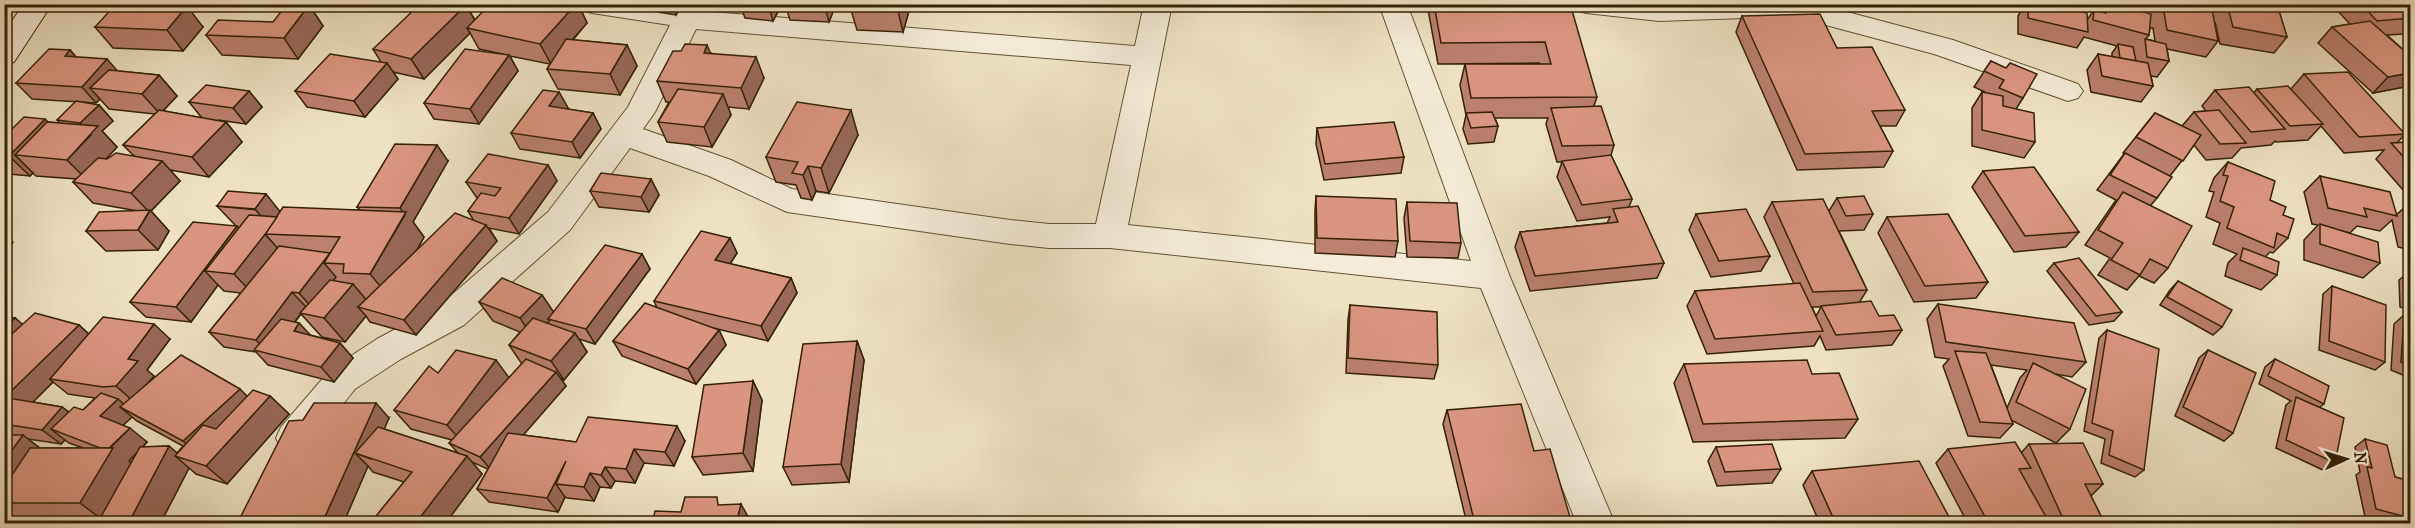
<svg xmlns="http://www.w3.org/2000/svg" width="2415" height="528" font-family="'IM FELL French Canon',serif">
<style>
.lines{fill:none;stroke-linecap:round;stroke-linejoin:round}
.street-casing{stroke:#635234;stroke-width:2}
.secondary-casing{stroke:#352205;stroke-width:2}
.street{fill:#f4ecd8;fill-rule:evenodd}
.secondary{fill:#f4ecd8;fill-rule:evenodd}
.wall{fill:#bb806e;stroke:#352205;stroke-width:1.5;fill-rule:evenodd}
.shaded-wall{fill:#99685a;stroke:#352205;stroke-width:1.5}
.building{fill:#da9580;stroke:#352205;stroke-width:1.5}
</style>
<rect width="100%" height="100%" fill="#eee2c3"/>
<filter id="stains"><feTurbulence type="fractalNoise" baseFrequency=".00333" numOctaves="4"/><feColorMatrix values="0 0 0 0 .2 0 0 0 0 .09 0 0 0 0 .02 0 0 0 .5 -.17"/></filter>
<radialGradient id="worn" r=".72"><stop offset=".6" stop-color="#630" stop-opacity="0"/><stop offset="1" stop-color="#630" stop-opacity=".3"/></radialGradient>
<g class="lines">
<defs>
<g id="street">
<path d="M578,4H653L687,10L1135,46L1144,4H1172L1128,225L1471,261L1379,4H1407L1510,277L1615,524H1577L1481,288L1110,248H1049L1010,244L787,212L709,176L630,148L570,230L464,325L401,359L355,389L307,449L294,454L281,449L276,438L281,427L331,369L377,339L440,305L548,212L628,107L670,25L592,13L582,10ZM696,29L1131,65L1096,224H1049L1010,220L792,189L731,160L643,129L655,112Z"/>
<polygon points="1572,4 1817,4 1953,40 2078,84 2083,91 2078,98 2068,101 1934,54 1811,21 1773,17 1659,21 1586,13 1576,10"/>
</g>
<polygon id="secondary" points="24,4 52,4 14,62 4,65 4,32"/>
</defs>
<use href="#street" class="street-casing"/>
<use href="#secondary" class="secondary-casing"/>
<use href="#street" class="street"/>
<use href="#secondary" class="secondary"/>
</g>
<g class="wall">
<polygon points="350,4 386,4 381,9"/>
<polygon points="477,4 578,4 587,23 573,40 627,45 637,66 620,95 558,89 547,69 550,64 510,56 518,71 479,124 434,119 424,103 503,54 479,49 470,33 424,79 393,72 398,79 365,117 307,107 295,91 381,62 373,49 466,5 475,20 482,13"/>
<polygon points="655,4 683,4 676,15 658,12"/>
<polygon points="740,4 782,4 773,21 745,18"/>
<polygon points="785,4 836,4 829,22 790,20"/>
<polygon points="853,4 911,4 903,32 857,30 851,10"/>
<polygon points="1427,4 1526,4 1527,8 1597,97 1594,106 1614,145 1611,155 1632,199 1629,207 1664,263 1657,278 1530,291 1515,247 1520,232 1607,223 1610,217 1577,221 1557,177 1562,162 1557,162 1546,124 1548,118 1495,118 1498,126 1494,142 1468,144 1463,129 1466,115 1460,85 1465,64 1540,64 1539,63 1438,64"/>
<polygon points="1796,4 1807,4 1806,7"/>
<path d="M2025,4H2050L2087,20L2094,10L2101,12L2106,4H2127L2126,7L2135,10V4H2277L2287,37L2274,53L2220,44L2215,22L2218,41L2206,57L2167,49L2169,61L2157,77L2151,76L2153,86L2141,102L2091,92L2087,70L2098,54L2112,57V53L2117,46L2084,37L2077,48L2018,34V16ZM2150,28H2153L2155,41L2146,39L2149,35Z"/>
<polygon points="2333,4 2405,4 2410,10 2410,27 2404,34 2387,35 2410,56 2410,86 2373,93 2318,43 2332,27 2350,24 2333,6"/>
<polygon points="309,5 323,26 298,59 222,55 206,35 273,22"/>
<polygon points="1742,16 1837,48 1905,110 1896,126 1880,126 1893,151 1884,167 1797,170 1736,32"/>
<polygon points="95,27 203,27 183,51 113,48"/>
<polygon points="70,50 76,57 117,71 159,75 177,96 163,111 202,118 189,102 249,91 262,107 246,124 218,120 226,122 242,142 209,177 170,170 180,181 151,211 169,231 158,250 106,251 86,231 138,211 93,203 73,182 76,179 36,176 33,173 30,176 9,174 4,169 4,137 48,122 60,123 57,120 99,105 113,121 102,131 117,147 106,159 134,156 123,145 155,114 109,109 100,99 96,103 32,99 16,83"/>
<polygon points="711,53 764,78 749,109 728,107 731,115 712,147 667,142 658,122 669,102 666,102 657,81"/>
<polygon points="1991,61 2023,98 2016,109 2035,142 2024,158 1972,146 1972,108 1982,92 1985,92 1974,87"/>
<polygon points="2304,74 2405,134 2397,143 2410,142 2410,198 2376,159 2384,150 2344,153 2321,126 2308,140 2276,142 2275,141 2271,145 2241,148 2232,158 2206,160 2194,145 2170,176 2157,198 2151,205 2168,268 2154,283 2139,276 2127,290 2098,275 2110,258 2085,245 2116,200 2097,190 2124,154 2123,153 2155,113 2182,126 2194,112 2206,111 2202,106 2215,90 2254,93 2257,89 2291,89"/>
<polygon points="559,92 568,108 567,109 593,113 601,129 580,158 520,149 511,133"/>
<polygon points="1317,128 1404,157 1401,173 1324,180 1316,144"/>
<polygon points="858,135 829,193 816,191 812,200 801,198 796,185 776,182 766,157"/>
<polygon points="448,161 413,222 424,237 417,250 474,221 468,211 478,198 477,198 466,182 548,165 557,181 519,234 489,228 497,241 416,335 370,322 366,316 345,342 322,337 301,314 295,322 299,323 310,335 340,343 353,358 334,382 268,365 256,352 224,347 209,332 241,293 224,291 218,285 191,322 146,317 130,302 235,225 217,206 280,212 360,210 357,207"/>
<polygon points="2228,162 2270,200 2283,215 2288,238 2273,253 2270,252 2265,257 2277,275 2261,290 2225,276 2228,263 2237,254 2213,244 2220,223 2206,217 2214,192 2209,191 2214,178"/>
<polygon points="1983,171 2079,232 2066,247 2014,252 1972,187"/>
<polygon points="2320,176 2396,215 2405,207 2403,205 2410,198 2410,250 2398,247 2392,220 2380,231 2357,226 2350,233 2338,230 2380,263 2363,278 2304,260 2304,240 2318,225 2312,224 2304,192"/>
<polygon points="651,179 659,195 649,212 599,207 590,191"/>
<polygon points="1316,196 1398,241 1395,257 1315,253 1315,211"/>
<path d="M1837,198L1873,214L1864,230L1839,231L1867,290L1859,303L1879,316L1902,330L1892,345L1826,350L1820,336L1814,346L1707,354L1687,306L1695,291L1794,284L1764,217L1772,202L1829,211ZM1812,307H1821L1816,316Z"/>
<polygon points="1407,202 1461,243 1458,258 1407,257 1404,218"/>
<polygon points="1696,214 1770,256 1761,271 1711,277 1689,230"/>
<polygon points="1887,217 1988,282 1976,298 1914,302 1878,233"/>
<polygon points="730,238 737,253 730,264 791,278 797,293 768,341 713,328 719,330 726,345 696,384 622,356 613,341 657,308 654,301"/>
<polygon points="642,254 650,269 595,344 579,339 587,352 564,380 560,378 566,386 523,435 576,442 685,441 674,466 644,463 635,483 615,481 611,488 600,487 594,501 567,498 565,497 558,512 489,502 477,489 488,469 472,462 482,474 445,524 374,524 372,521 404,482 373,472 368,466 343,524 237,524 389,418 384,429 458,453 449,443 452,440 411,429 394,410 438,373 509,378 522,364 509,345 520,332 493,321 479,302 542,295 553,312"/>
<polygon points="2054,263 2122,312 2114,321 2089,325 2047,271"/>
<polygon points="2409,272 2410,272 2410,310 2400,307 2399,280"/>
<polygon points="2178,281 2222,327 2213,335 2160,305 2170,290"/>
<polygon points="2332,286 2385,362 2375,370 2319,350 2323,294"/>
<path d="M1938,304L2086,362L2072,377L2055,374L2070,429L2056,443L2011,420L2013,424L2000,438L1968,436L1943,366L1949,359L1935,357L1927,319ZM1991,365L2027,370L2020,378L2007,408Z"/>
<polygon points="1350,305 1438,365 1434,379 1346,373 1348,320"/>
<polygon points="2404,315 2410,318 2410,378 2391,370 2394,324"/>
<path d="M4,316L15,318L22,324L79,325L89,334L170,339L147,370L154,376L150,381L247,396H270L289,414L227,484L196,474L189,468L160,524H24L4,510V435H6L4,434ZM53,382L68,394L95,398L83,410L69,412L62,407L33,402ZM132,417L137,421L183,446L177,453L169,446L143,447L147,442L123,425ZM28,439L61,444L65,440L69,443L83,448H40ZM137,452L131,463L129,461Z"/>
<polygon points="2107,330 2144,470 2135,477 2101,463 2105,439 2084,431 2099,338"/>
<polygon points="857,341 864,360 849,482 792,485 783,467"/>
<polygon points="2208,350 2233,433 2224,441 2175,416 2199,358"/>
<polygon points="2275,359 2324,404 2320,407 2335,463 2325,471 2276,448 2286,405 2291,401 2259,384 2265,367"/>
<polygon points="1684,364 1812,374 1858,419 1845,438 1693,442 1674,383"/>
<polygon points="753,381 762,400 753,471 703,475 692,457"/>
<polygon points="1447,410 1534,451 1572,524 1467,524 1443,424"/>
<polygon points="2365,439 2395,477 2410,481 2410,524 2390,524 2365,517 2356,475 2360,472 2355,447"/>
<polygon points="2029,444 2103,484 2091,496 2104,522 2102,524 1968,524 1936,463 1948,449 2022,452"/>
<polygon points="1716,447 1781,469 1772,483 1717,486 1708,461"/>
<polygon points="1812,471 1949,517 1943,524 1820,524 1803,485"/>
</g>
<g class="shaded-wall">
<polygon points="378,4 386,4 381,9"/>
<polygon points="576,4 578,4 587,23 551,64 540,44"/>
<polygon points="672,4 683,4 676,15"/>
<polygon points="768,4 782,4 773,21"/>
<polygon points="824,4 836,4 829,22"/>
<polygon points="900,4 911,4 903,32 898,11"/>
<polygon points="309,5 323,26 298,59 284,38"/>
<polygon points="466,5 478,26 467,28 470,33 424,79 411,59"/>
<polygon points="187,6 203,27 183,51 167,30"/>
<polygon points="627,45 637,66 620,95 610,74"/>
<polygon points="707,45 716,66 704,53"/>
<polygon points="70,50 84,66 65,56"/>
<polygon points="509,55 518,71 479,124 470,109"/>
<polygon points="756,57 764,78 749,109 741,88"/>
<polygon points="107,59 121,75 90,88 100,99 96,103 82,87"/>
<polygon points="387,63 398,79 365,117 354,101"/>
<polygon points="2410,73 2410,86 2373,93 2388,77"/>
<polygon points="159,75 177,96 160,114 142,94"/>
<polygon points="249,91 262,107 246,124 233,108"/>
<polygon points="559,92 568,108 558,122 549,106"/>
<polygon points="723,94 731,115 712,147 704,127"/>
<polygon points="99,105 113,121 102,131 117,147 87,180 67,160 91,135 80,123"/>
<polygon points="851,110 858,135 829,193 821,168"/>
<polygon points="593,113 601,129 580,158 572,142"/>
<polygon points="45,119 65,139 15,155 33,173 30,176 9,156"/>
<polygon points="226,122 242,142 209,177 192,157"/>
<polygon points="437,145 448,161 413,222 424,237 390,298 370,274 405,215 400,208"/>
<polygon points="162,161 180,181 151,211 169,231 158,250 138,230 149,212 131,193"/>
<polygon points="548,165 557,181 519,234 509,218"/>
<polygon points="808,166 816,191 812,200 803,175"/>
<polygon points="651,179 659,195 649,212 641,197"/>
<polygon points="266,194 286,219 265,234 283,254 253,294 234,274 270,227 255,209"/>
<polygon points="486,225 497,241 416,335 404,320"/>
<polygon points="237,226 251,241 205,271 218,285 191,322 176,307"/>
<polygon points="4,234 13,242 4,255"/>
<polygon points="730,238 737,253 722,276 715,260"/>
<polygon points="330,253 324,263 336,277 313,309 299,293"/>
<polygon points="642,254 650,269 595,344 586,329"/>
<polygon points="791,278 797,293 768,341 761,326"/>
<polygon points="353,284 373,308 358,307 366,316 345,342 324,318"/>
<polygon points="292,292 306,307 270,354 256,340"/>
<polygon points="542,295 555,314 548,319 550,320 533,338 520,318"/>
<polygon points="15,318 33,333 4,341 4,328"/>
<polygon points="299,323 313,338 294,331"/>
<polygon points="154,324 170,339 147,370 154,376 133,401 116,386 128,359"/>
<polygon points="79,325 95,340 50,379 53,382 26,409 7,395"/>
<polygon points="719,330 726,345 696,384 688,369"/>
<polygon points="575,333 587,352 564,380 551,361"/>
<polygon points="857,341 864,360 849,482 841,464"/>
<polygon points="340,343 353,358 334,382 321,367"/>
<polygon points="496,360 510,379 463,443 447,425"/>
<polygon points="556,372 566,386 492,471 480,457"/>
<polygon points="753,381 762,400 753,471 743,453"/>
<polygon points="240,389 255,404 199,455 183,441"/>
<polygon points="270,396 289,414 227,484 206,466"/>
<polygon points="118,399 135,414 120,407 132,417 117,431 100,416"/>
<polygon points="376,403 389,418 371,459 355,453 368,466 343,524 326,524 323,521"/>
<polygon points="62,407 80,421 51,429 65,440 61,444 42,430"/>
<polygon points="677,426 685,441 674,466 665,452"/>
<polygon points="130,428 147,442 129,461 141,471 108,524 80,503 107,451"/>
<polygon points="23,435 42,450 4,502 4,461"/>
<polygon points="169,446 184,459 175,456 189,468 160,524 128,524"/>
<polygon points="634,449 644,463 635,483 626,469"/>
<polygon points="467,456 482,474 445,524 415,524"/>
<polygon points="566,461 556,484 565,497 558,512 547,498"/>
<polygon points="605,467 615,481 611,488 601,475"/>
<polygon points="590,473 600,487 594,501 584,487"/>
<polygon points="741,504 751,522 751,524 736,524"/>
</g>
<g class="building">
<polygon points="116,4 151,4 187,6 167,30 95,27"/>
<polygon points="287,4 309,5 284,38 206,35 218,20 273,22"/>
<polygon points="420,4 466,5 411,59 373,49"/>
<polygon points="487,4 576,4 540,44 467,28 489,5"/>
<polygon points="853,4 900,4 898,11 851,10"/>
<polygon points="1434,4 1526,4 1527,8 1571,7 1597,97 1471,98 1465,64 1551,64 1545,42 1441,43"/>
<polygon points="2028,4 2050,4 2087,13 2088,32 2028,18"/>
<polygon points="2107,4 2115,4 2151,14 2149,35 2093,20 2094,10 2106,13"/>
<polygon points="2148,4 2211,4 2218,41 2167,30 2164,12 2149,9"/>
<polygon points="2227,4 2277,4 2287,37 2233,27"/>
<polygon points="2361,4 2405,4 2410,10 2410,18 2377,21"/>
<polygon points="1820,14 1837,48 1872,47 1905,110 1872,111 1893,151 1805,154 1742,16"/>
<polygon points="2370,21 2410,56 2410,73 2388,77 2332,27"/>
<polygon points="566,39 627,45 610,74 547,69"/>
<polygon points="2145,39 2166,44 2169,61 2147,57"/>
<polygon points="685,44 707,45 704,53 756,57 741,88 657,81 673,51 681,51"/>
<polygon points="2118,44 2133,47 2136,61 2120,58"/>
<polygon points="49,49 70,50 65,56 107,59 82,87 16,83"/>
<polygon points="465,49 509,55 470,109 424,103"/>
<polygon points="330,54 387,63 354,101 295,91"/>
<polygon points="2098,54 2148,63 2153,86 2102,76"/>
<polygon points="1991,61 2006,68 2010,63 2037,74 2023,98 1999,88 2004,80 1984,71"/>
<polygon points="109,70 159,75 142,94 90,88"/>
<polygon points="2348,72 2405,134 2359,137 2304,74"/>
<polygon points="206,85 249,91 233,108 189,102"/>
<polygon points="2288,86 2323,124 2290,126 2257,89"/>
<polygon points="2249,87 2285,129 2251,132 2215,90"/>
<polygon points="678,89 723,94 704,127 658,122"/>
<polygon points="543,90 559,92 549,106 593,113 572,142 511,133"/>
<polygon points="1982,92 2003,96 2003,106 2034,113 2035,142 1982,130"/>
<polygon points="76,101 99,105 80,123 57,120"/>
<polygon points="797,102 851,110 821,168 808,166 803,175 792,173 798,162 766,157"/>
<polygon points="1601,106 1614,145 1562,146 1551,108"/>
<polygon points="159,110 226,122 192,157 123,145"/>
<polygon points="2219,110 2246,143 2220,144 2194,112"/>
<polygon points="1492,112 1498,126 1471,128 1466,113"/>
<polygon points="2155,113 2201,135 2183,161 2136,137"/>
<polygon points="24,117 45,119 9,156 4,155 4,137"/>
<polygon points="47,122 98,126 67,160 15,155"/>
<polygon points="1394,122 1404,157 1325,164 1317,128"/>
<polygon points="2410,142 2410,164 2391,143"/>
<polygon points="395,144 437,145 400,208 357,207"/>
<polygon points="116,153 162,161 131,193 73,182 98,158 107,159"/>
<polygon points="2125,153 2172,177 2157,198 2110,175"/>
<polygon points="488,154 548,165 509,218 468,211 481,193 495,196 501,188 466,182"/>
<polygon points="1611,155 1632,199 1582,205 1562,161"/>
<polygon points="2228,162 2275,181 2270,200 2286,207 2283,215 2294,219 2288,238 2277,233 2274,248 2227,228 2234,207 2220,201 2228,176 2223,175"/>
<polygon points="2034,167 2079,232 2025,236 1983,171"/>
<polygon points="601,173 651,179 641,197 590,191"/>
<polygon points="2320,176 2390,192 2397,216 2364,208 2367,217 2328,208"/>
<polygon points="228,191 266,194 255,209 217,206"/>
<polygon points="2123,192 2192,226 2168,268 2150,259 2140,275 2111,260 2123,243 2098,230"/>
<polygon points="1316,196 1396,199 1398,241 1317,238"/>
<polygon points="1864,196 1873,214 1846,216 1837,198"/>
<polygon points="1823,199 1867,290 1813,292 1772,202"/>
<polygon points="1407,202 1457,203 1461,243 1410,241"/>
<polygon points="1638,206 1664,263 1535,276 1520,232 1618,222 1613,209"/>
<polygon points="283,207 406,212 370,274 343,273 344,264 324,263 340,237 265,234"/>
<polygon points="1746,209 1770,256 1719,261 1696,214"/>
<polygon points="150,210 138,230 86,231 99,212"/>
<polygon points="455,213 486,225 404,320 358,307"/>
<polygon points="1948,214 1988,282 1925,286 1887,217"/>
<polygon points="249,215 277,217 266,233 234,274 205,271"/>
<polygon points="193,222 237,226 176,307 130,302"/>
<polygon points="2320,224 2378,242 2380,263 2320,244"/>
<polygon points="701,231 730,238 715,260 791,278 761,326 654,301"/>
<polygon points="605,245 642,254 586,329 548,319"/>
<polygon points="279,246 330,253 299,293 292,292 256,340 209,332"/>
<polygon points="2243,248 2279,262 2277,275 2240,260"/>
<polygon points="2079,258 2122,312 2096,316 2054,263"/>
<polygon points="502,278 542,295 520,318 479,302"/>
<polygon points="330,280 353,284 324,318 300,313"/>
<polygon points="2178,281 2232,310 2222,327 2167,297"/>
<polygon points="1800,283 1823,331 1715,339 1695,291"/>
<polygon points="2332,286 2386,305 2385,362 2329,341"/>
<polygon points="1871,301 1879,316 1894,315 1902,330 1836,335 1821,306"/>
<polygon points="645,303 719,330 688,369 613,341"/>
<polygon points="1938,304 2074,323 2086,362 1946,342"/>
<polygon points="1350,305 1437,312 1438,365 1348,358"/>
<polygon points="35,313 79,325 7,395 4,394 4,341"/>
<polygon points="2404,315 2410,318 2410,366 2401,362"/>
<polygon points="4,316 15,318 4,328"/>
<polygon points="103,317 154,324 128,359 138,361 116,386 103,387 50,379"/>
<polygon points="533,318 575,333 551,361 509,345"/>
<polygon points="281,319 299,323 294,331 340,343 321,367 254,350"/>
<polygon points="2107,330 2159,349 2144,470 2109,455 2113,431 2092,423"/>
<polygon points="857,341 841,464 783,467 803,344"/>
<polygon points="456,350 496,360 447,425 394,410 429,366 438,373"/>
<polygon points="2208,350 2256,373 2233,433 2183,407"/>
<polygon points="1955,351 1986,353 2013,424 1980,422"/>
<polygon points="181,355 240,389 183,441 120,407"/>
<polygon points="526,359 556,372 480,457 449,443"/>
<polygon points="2275,359 2329,386 2324,404 2268,376"/>
<polygon points="1807,360 1812,374 1839,373 1858,419 1703,424 1684,364"/>
<polygon points="2033,363 2086,389 2070,429 2016,402"/>
<polygon points="753,381 743,453 692,457 704,385"/>
<polygon points="253,390 270,396 206,466 175,456 203,425 216,429"/>
<polygon points="101,393 118,399 100,416 130,428 109,448 100,448 51,429 74,407 83,410"/>
<polygon points="2296,397 2344,418 2335,463 2286,440"/>
<polygon points="8,398 62,407 42,430 4,424 4,402"/>
<polygon points="314,403 376,403 323,521 237,524 289,421 303,420"/>
<polygon points="1521,404 1534,451 1550,449 1572,524 1475,524 1447,410"/>
<polygon points="588,417 677,426 665,452 634,449 626,469 605,467 601,475 590,473 584,487 556,484 566,461 547,498 477,489 508,433 576,442"/>
<polygon points="378,427 467,456 415,524 379,524 372,521 412,472 355,453"/>
<polygon points="4,435 23,435 4,461"/>
<polygon points="2365,439 2387,445 2395,477 2410,481 2410,518 2376,509 2367,467 2372,468"/>
<polygon points="2015,442 2031,468 2019,469 2050,524 1989,524 1948,449"/>
<polygon points="2083,443 2103,484 2085,484 2104,522 2065,523 2029,444"/>
<polygon points="1772,444 1781,469 1725,472 1716,447"/>
<polygon points="169,446 128,524 51,524 52,523 98,522 140,447"/>
<polygon points="30,448 113,448 80,503 4,503 4,487"/>
<polygon points="1919,461 1949,517 1889,524 1836,524 1812,471"/>
<polygon points="685,497 717,497 718,505 741,504 736,524 652,524 655,511 681,512"/>
</g>
<rect width="2415" height="528" fill="none" stroke="#eee2c3" stroke-width="24"/>
<rect x="6" y="6" width="2403" height="516" fill="none" stroke="#352205" stroke-width="3"/>
<rect x="12" y="12" width="2391" height="504" fill="none" stroke="#352205" stroke-width="1.5"/>
<g transform="translate(2346 459) rotate(86)" stroke="#f4ecd8" stroke-width="4.5" paint-order="stroke">
<path d="M0-4.5L10 22L0 15L-10 22Z" fill="#352205"/>
<text y="-9" font-size="16" font-weight="bold" text-anchor="middle" fill="#352205">N</text>
</g>
<rect width="100%" height="100%" filter="url(#stains)"/>
<rect width="100%" height="100%" fill="url(#worn)"/>
</svg>
